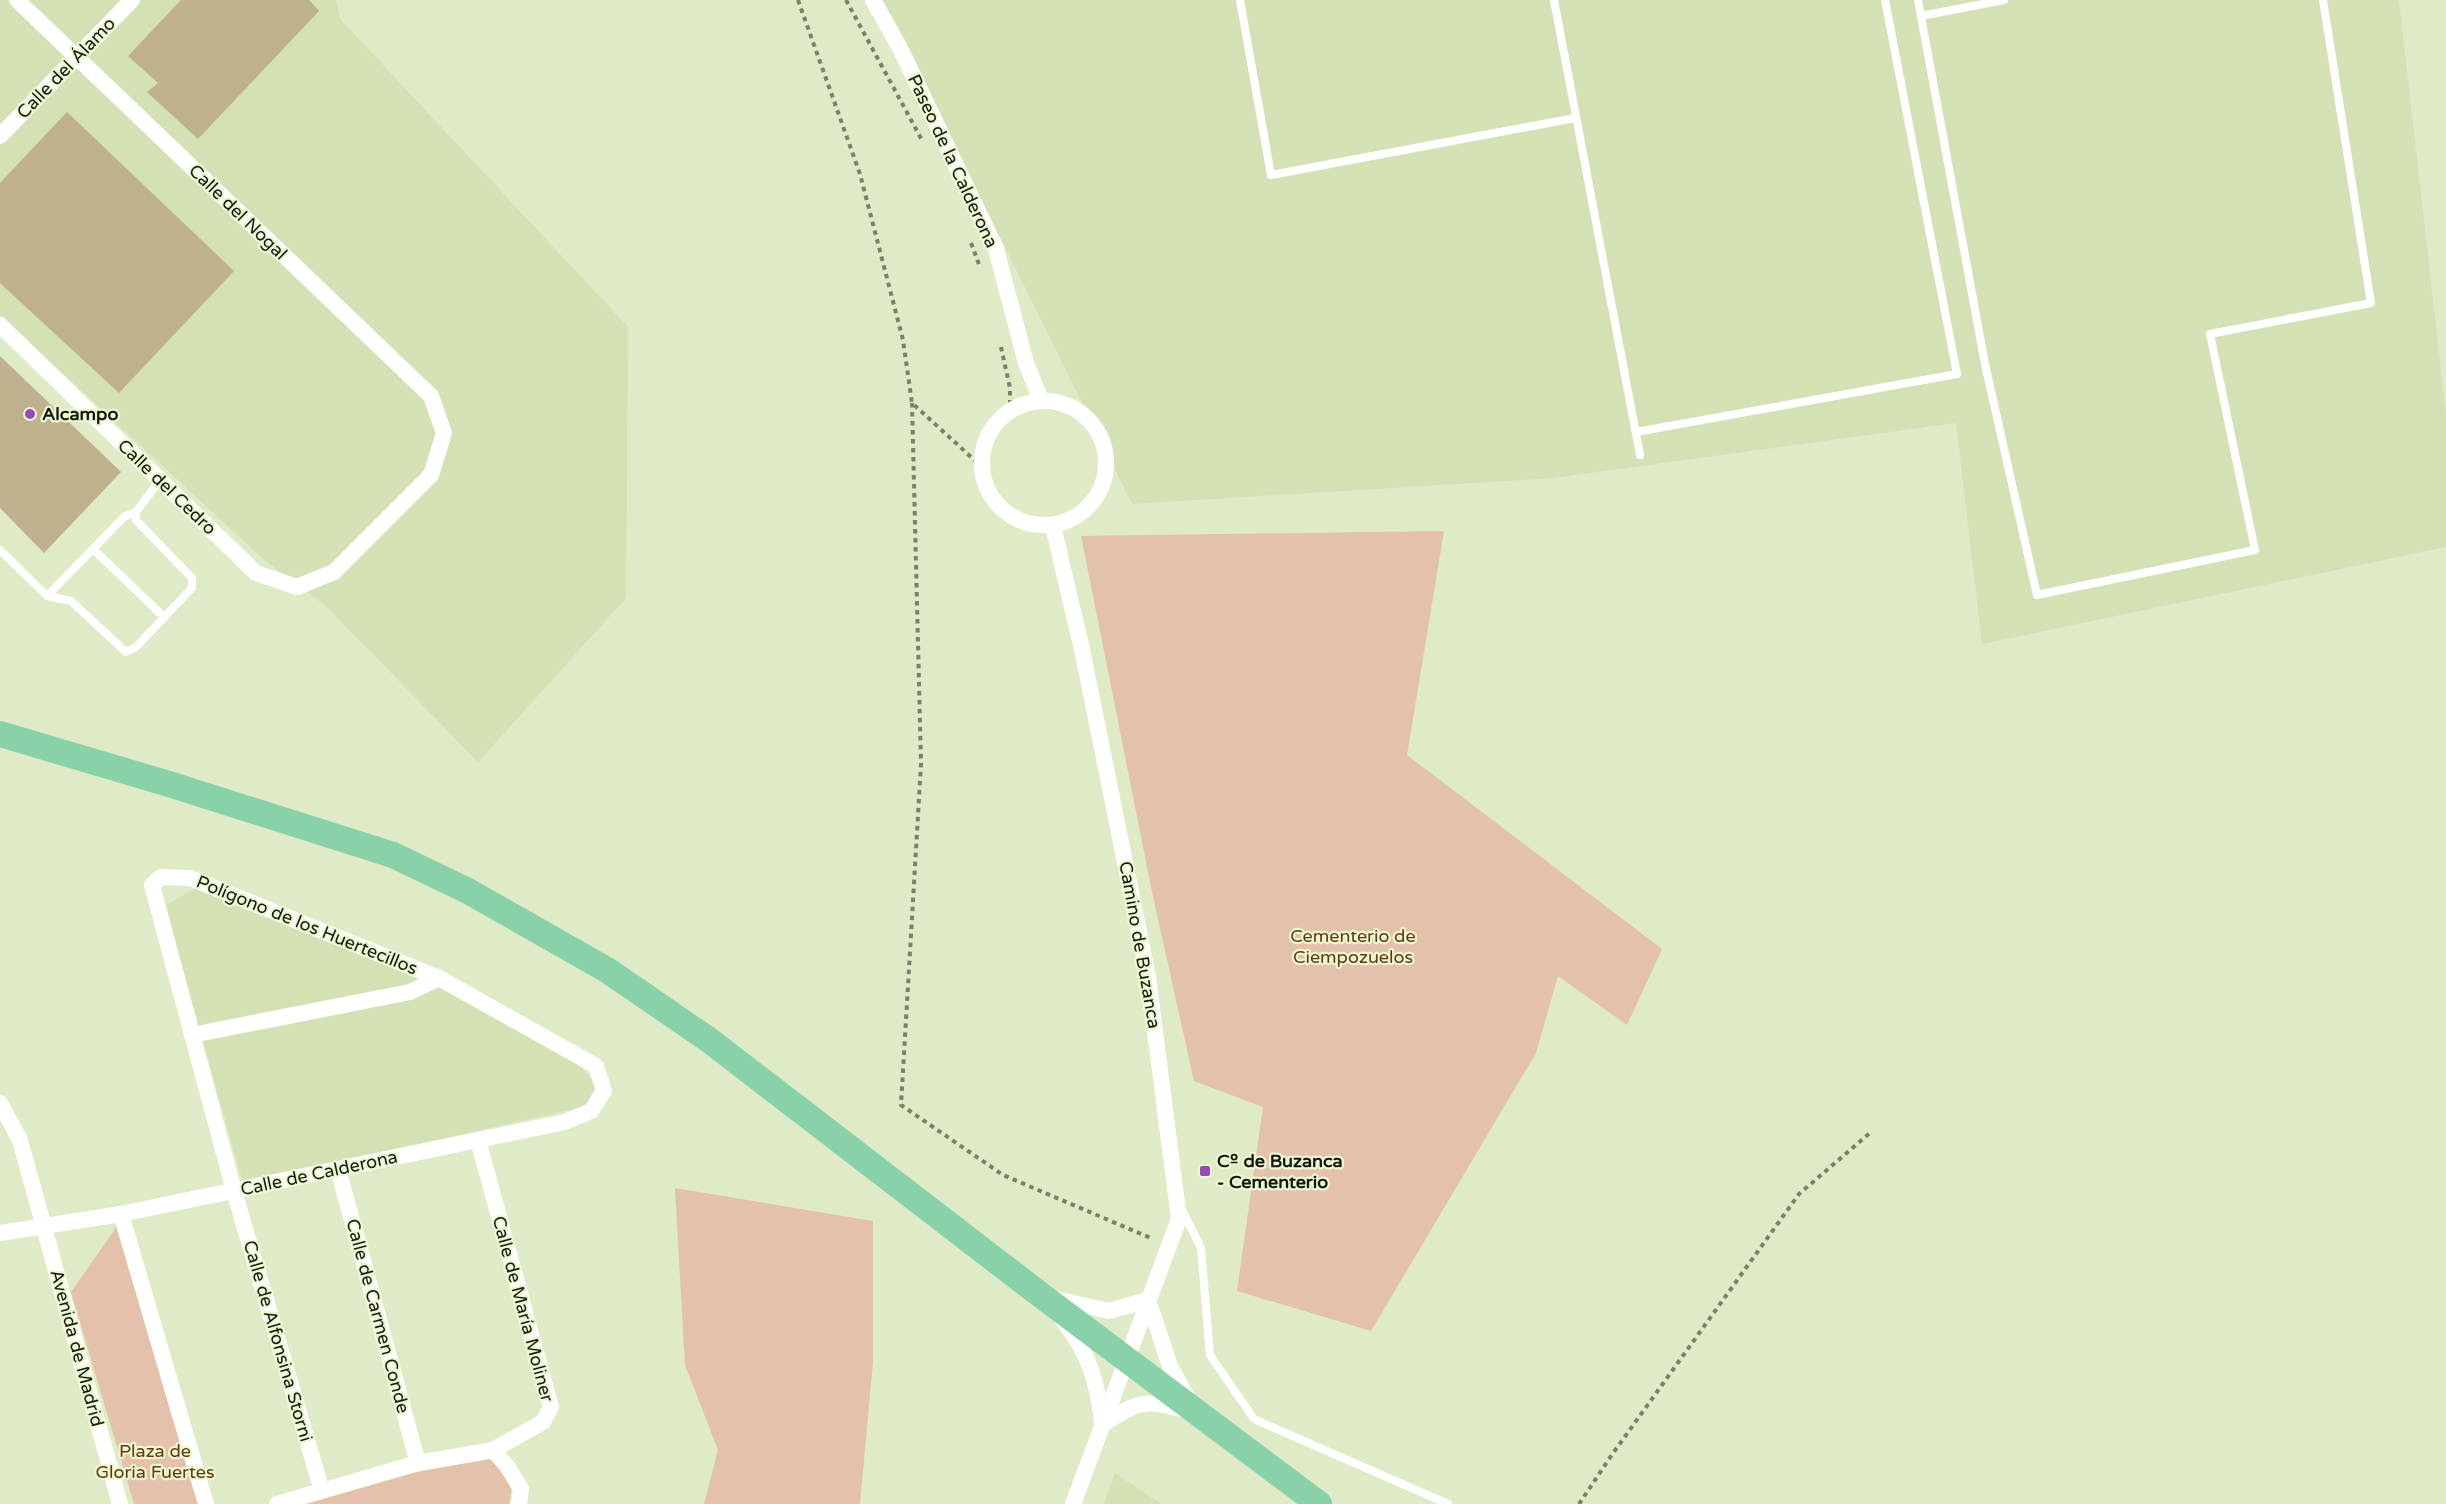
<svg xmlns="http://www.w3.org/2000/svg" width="2446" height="1504" font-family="'Varela Round',sans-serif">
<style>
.built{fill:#d3e1b5}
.green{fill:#e3c1ab}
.building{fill:#bfb18e}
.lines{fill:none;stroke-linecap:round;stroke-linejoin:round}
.path{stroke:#798169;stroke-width:4;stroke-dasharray:4.5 4.5;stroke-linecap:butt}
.service{stroke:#fff;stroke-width:8}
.minor{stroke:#fff;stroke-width:16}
.primary{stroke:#88d1a9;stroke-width:26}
.poi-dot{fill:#9b49b9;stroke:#ecf8d3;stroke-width:2}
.labels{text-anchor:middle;stroke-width:4.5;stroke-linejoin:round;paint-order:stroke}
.street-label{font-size:18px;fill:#15190c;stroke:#ecf8d3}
.poi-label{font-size:18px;font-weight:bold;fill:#15190c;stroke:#ecf8d3;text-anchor:start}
.park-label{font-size:18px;fill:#66350b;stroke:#ecf8d3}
</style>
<rect width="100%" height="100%" fill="#dfeac6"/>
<g class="built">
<polygon points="0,0 336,0 340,19 628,327 626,598 478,762 326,606 263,559 0,315"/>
<polygon points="883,0 2399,0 2446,415 2446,547 1982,644 1956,423 1553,478 1132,504"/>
<polygon points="199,886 388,961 568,1052 596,1085 587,1106 243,1183 165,906"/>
<polygon points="1115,1473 1161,1504 1104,1504"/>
</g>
<g class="green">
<polygon points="1444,531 1407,755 1662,949 1627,1025 1558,976 1536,1053 1371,1331 1237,1291 1263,1107 1194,1081 1152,892 1081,536"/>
<polygon points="675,1188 873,1221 873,1362 860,1504 704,1504 718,1450 685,1365"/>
<polygon points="118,1225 201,1504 134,1504 71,1292"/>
<polygon points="491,1459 512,1485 509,1504 297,1504 417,1472"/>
</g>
<g class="building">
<polygon points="181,0 309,0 319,11 198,139 147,92 158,83 128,56"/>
<polygon points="67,112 234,271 119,393 0,283 0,183"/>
<polygon points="0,356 121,472 44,553 0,508"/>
</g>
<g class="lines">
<g class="path">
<polyline points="798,0 860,174 903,340 912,403 981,466"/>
<polyline points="846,0 923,142"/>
<polyline points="971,243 980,267"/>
<polyline points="1001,347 1010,388 1010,410"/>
<polyline points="912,403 921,764 901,1105 1003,1175 1153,1239"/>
<polyline points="1579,1504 1611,1456 1799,1194 1871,1132"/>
</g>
<g class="service">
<polyline points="1240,0 1271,175 1575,118"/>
<polyline points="1554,0 1640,455"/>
<polyline points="1918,0 1985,364 2037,595 2255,550 2210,334 2371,303 2323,0"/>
<polyline points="1921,16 2004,0"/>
<polyline points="1636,432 1957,374 1885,0"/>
<polyline points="93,549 164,617"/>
<polyline points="0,550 47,596 71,601 126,652 136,647 192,588 192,578 136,520 136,512 160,480"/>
<polyline points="47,596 124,517 136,512"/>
<polyline points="1183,1212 1201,1248 1210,1355 1254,1419 1448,1504"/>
</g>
<g class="minor">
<polyline points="873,0 900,48 996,249 1026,363 1041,400"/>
<polyline points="0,136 132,0"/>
<polyline points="0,325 256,573 297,587 334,572 431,475 444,433 431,396 17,0"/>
<circle cx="1044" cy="463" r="62"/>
<polyline points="1053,526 1083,654 1148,977 1179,1219 1073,1504"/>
<polyline points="192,1035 410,992 439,978"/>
<polyline points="0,1103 20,1140 120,1504"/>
<polyline points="478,1140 551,1407 543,1422 493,1450"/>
<polyline points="338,1169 418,1463"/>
<polyline points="121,1214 206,1504"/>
<polyline points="0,1233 121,1214 565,1122 591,1111 604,1091 596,1066 439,978 190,878 161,877 152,885 234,1191 322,1491"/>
<polyline points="1051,1298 1109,1311 1148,1300 1170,1366 1190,1403"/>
<path d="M1063,1321C1089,1353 1097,1381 1102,1421"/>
<path d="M1103,1425C1138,1400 1146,1399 1188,1411"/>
<polyline points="277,1504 418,1463 493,1450 507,1466 521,1489 519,1504"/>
</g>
<polyline class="primary" points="0,734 169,784 393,855 468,891 607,970 709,1040 1042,1296 1319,1504"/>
</g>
<g class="poi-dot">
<circle cx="30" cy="414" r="6"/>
<rect x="1199" y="1165" width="12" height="12" rx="3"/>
</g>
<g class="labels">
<g class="street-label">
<text transform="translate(66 68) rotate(-46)" y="6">Calle del Álamo</text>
<text transform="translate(953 161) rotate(65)" y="6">Paseo de la Calderona</text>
<text transform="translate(238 212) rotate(44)" y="6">Calle del Nogal</text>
<text transform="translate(167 487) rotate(44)" y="6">Calle del Cedro</text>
<text transform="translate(307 925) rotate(22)" y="6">Polígono de los Huertecillos</text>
<text transform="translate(1140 945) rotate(80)" y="6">Camino de Buzanca</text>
<text transform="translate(319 1173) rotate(-12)" y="6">Calle de Calderona</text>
<text transform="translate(523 1309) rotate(75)" y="6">Calle de María Moliner</text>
<text transform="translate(378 1316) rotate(75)" y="6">Calle de Carmen Conde</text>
<text transform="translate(278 1341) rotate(74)" y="6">Calle de Alfonsina Storni</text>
<text transform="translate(77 1348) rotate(75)" y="6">Avenida de Madrid</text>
</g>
<g class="poi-label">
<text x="42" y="420">Alcampo</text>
<text x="1217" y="1167">Cº de Buzanca<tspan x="1217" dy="21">- Cementerio</tspan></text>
</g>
<g class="park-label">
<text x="1353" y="942">Cementerio de<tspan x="1353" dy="21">Ciempozuelos</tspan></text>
<text x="155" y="1457">Plaza de<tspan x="155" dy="21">Gloria Fuertes</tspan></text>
</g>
</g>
</svg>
